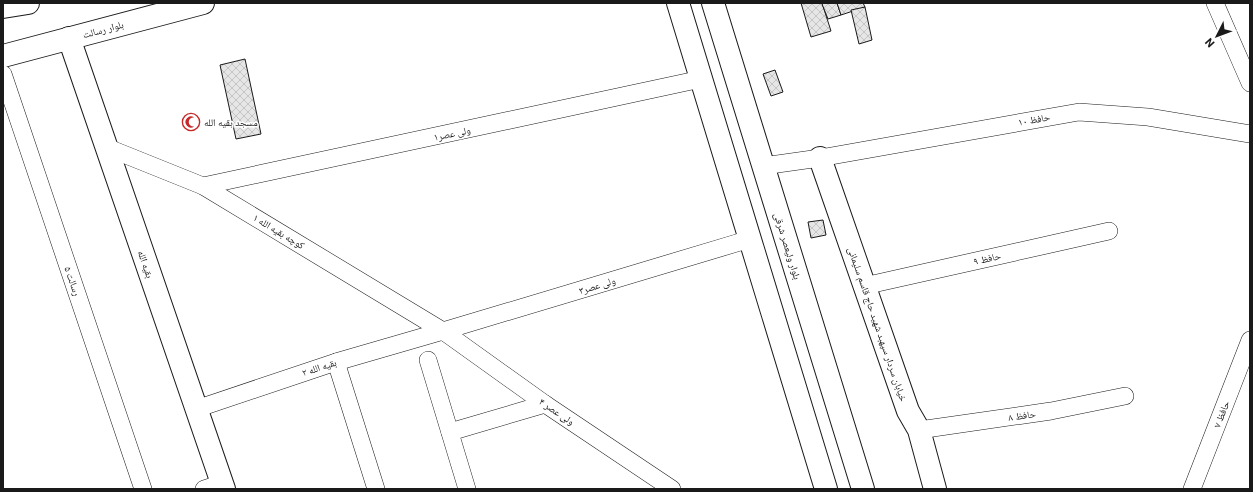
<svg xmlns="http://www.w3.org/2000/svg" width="1253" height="492" font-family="Roboto,'Noto Naskh Arabic',sans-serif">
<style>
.building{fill:url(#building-cross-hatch);stroke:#1a1a1a}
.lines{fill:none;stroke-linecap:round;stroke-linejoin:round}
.street-casing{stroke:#1a1a1a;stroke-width:18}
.secondary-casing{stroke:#1a1a1a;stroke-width:24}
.street{stroke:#fff;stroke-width:17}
.secondary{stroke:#fff;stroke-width:22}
.labels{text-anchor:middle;stroke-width:3;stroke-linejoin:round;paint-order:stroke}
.street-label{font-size:10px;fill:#1a1a1a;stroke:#fff}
.poi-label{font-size:10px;fill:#1a1a1a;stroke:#fff;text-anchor:start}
</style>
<defs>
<pattern id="building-cross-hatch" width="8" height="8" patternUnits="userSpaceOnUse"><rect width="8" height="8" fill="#e6e6e6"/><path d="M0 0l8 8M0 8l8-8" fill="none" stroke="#c5c5c5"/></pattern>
</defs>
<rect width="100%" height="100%" fill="#fff"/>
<g class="building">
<polygon points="801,3 822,3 831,31 811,37"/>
<polygon points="825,3 837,3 841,15 828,19 822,4"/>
<polygon points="837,3 863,3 865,7 841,15"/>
<polygon points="865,7 872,40 859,44 851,10"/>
<polygon points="245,59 261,134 236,139 220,65"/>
<polygon points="775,70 783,92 771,96 763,74"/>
<polygon points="823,220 826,235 811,238 808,222"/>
</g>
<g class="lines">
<defs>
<g id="street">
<polyline points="1215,3 1250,83"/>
<polyline points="3,74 143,489"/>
<polyline points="106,147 203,186 443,331 545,404 672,489"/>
<polyline points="763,166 820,158 1079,112 1148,117 1250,134"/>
<polyline points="203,186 701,79"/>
<polyline points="864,286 1109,231"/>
<polyline points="428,360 467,489"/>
<polyline points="336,362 376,489"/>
<polyline points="196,409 336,362 443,331 750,239"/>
<polyline points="919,430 1051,411 1125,396"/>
<polyline points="450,432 545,404"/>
<polyline points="204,489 222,483"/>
<polyline points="1192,489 1250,340"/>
</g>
<g id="secondary">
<polyline points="678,3 826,489"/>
<polyline points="713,3 863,489"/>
<polyline points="3,7 28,3"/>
<polyline points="69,38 224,489"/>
<polyline points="3,56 203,3"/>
<polyline points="820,158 908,411 919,430 935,489"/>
</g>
</defs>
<use href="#street" class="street-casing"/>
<use href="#secondary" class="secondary-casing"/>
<use href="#street" class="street"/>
<use href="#secondary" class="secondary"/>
</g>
<defs>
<symbol id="mosque-ring" viewBox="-11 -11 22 22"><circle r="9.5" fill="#fff" stroke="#c62828" stroke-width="1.5"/><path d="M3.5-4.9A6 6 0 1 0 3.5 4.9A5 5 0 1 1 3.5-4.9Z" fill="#c62828"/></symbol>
</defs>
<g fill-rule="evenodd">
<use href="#mosque-ring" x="181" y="112" width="20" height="20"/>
</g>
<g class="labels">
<g class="street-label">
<text transform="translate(103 29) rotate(-15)" y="4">بلوار رسالت</text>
<text transform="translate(1034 119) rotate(-10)" y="4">حافظ ۱۰</text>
<text transform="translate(452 133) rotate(-12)" y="4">ولی عصر۱</text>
<text transform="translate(279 231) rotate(31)" y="4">کوچه بقیه الله ۱</text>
<text transform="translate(788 246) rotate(73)" y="4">بلوار ولیعصر شرقی</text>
<text transform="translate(987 258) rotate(-13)" y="4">حافظ ۹</text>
<text transform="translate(146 264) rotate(71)" y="4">بقیه الله</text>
<text transform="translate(73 281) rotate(71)" y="4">رسالت ۵</text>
<text transform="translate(597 285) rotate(-17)" y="4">ولی عصر۳</text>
<text transform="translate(878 324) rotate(71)" y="4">خیابان سردار سپهبد شهید حاج قاسم سلیمانی</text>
<text transform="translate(319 367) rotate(-18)" y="4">بقیه الله ۲</text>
<text transform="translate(557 411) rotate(34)" y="4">ولی عصر ۴</text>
<text transform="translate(1221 414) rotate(-69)" y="4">حافظ ۷</text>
<text transform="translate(1022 415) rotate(-8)" y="4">حافظ ۸</text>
</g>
<g class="poi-label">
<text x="204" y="126">مسجد بقیه الله</text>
</g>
</g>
<rect width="1253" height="492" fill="none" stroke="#1a1a1a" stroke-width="8"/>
<g transform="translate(1217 36) rotate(228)" stroke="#ffffff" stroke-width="3" paint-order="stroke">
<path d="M0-3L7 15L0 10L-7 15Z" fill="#1a1a1a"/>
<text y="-6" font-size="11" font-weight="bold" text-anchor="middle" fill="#1a1a1a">N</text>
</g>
</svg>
